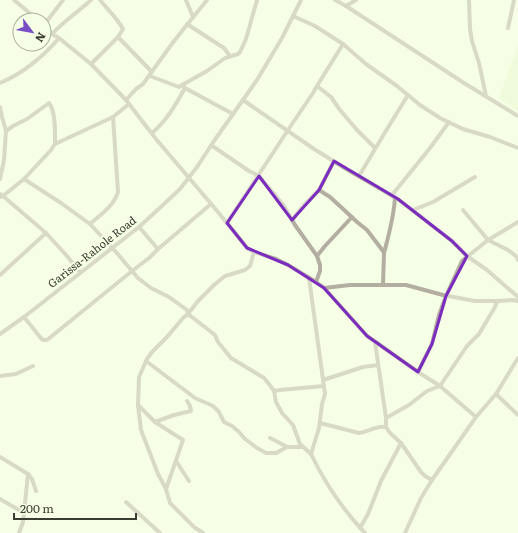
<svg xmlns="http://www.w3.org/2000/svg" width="518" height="533" font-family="Literata,serif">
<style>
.built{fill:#e7f6cf}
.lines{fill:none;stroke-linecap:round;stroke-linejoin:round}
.minor{stroke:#b3aea1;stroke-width:4}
.marked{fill:none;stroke:#7b2cbf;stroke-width:3;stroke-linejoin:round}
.labels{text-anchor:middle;stroke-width:4;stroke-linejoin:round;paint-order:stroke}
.street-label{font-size:11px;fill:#383d31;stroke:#f5ffe5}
</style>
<rect width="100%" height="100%" fill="#f5ffe5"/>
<polygon class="built" points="518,44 518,111 499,98"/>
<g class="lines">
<g class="minor">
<polyline points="14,0 38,20"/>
<polyline points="186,0 193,17"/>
<polyline points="335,0 346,6 464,83 518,116"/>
<polyline points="469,0 470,29 472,41 479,63 486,96"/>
<polyline points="346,6 356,0"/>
<polyline points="293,16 315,26 343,44 366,64 397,86 420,105 440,118 463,129 490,137 518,148"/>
<polyline points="187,24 224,48 230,56"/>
<polyline points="44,25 52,34 59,38 91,64 126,100 156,139 218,212 247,248 254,252 276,259 288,265 316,282 324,288 367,336 418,372 440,386 476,417"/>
<polyline points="44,25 63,0"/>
<polyline points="508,28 514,0"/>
<path d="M52,34C64,21 78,12 91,0"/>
<polyline points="118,37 152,72"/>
<path d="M91,64L118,37L123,29C117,18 108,10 100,0"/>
<polyline points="150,76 179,87 182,85 185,88 233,114"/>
<path d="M0,83C22,74 44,56 59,38"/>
<polyline points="182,85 207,71 225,58 238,54 240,52 246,39 257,0"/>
<polyline points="317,86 331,97 340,110 357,130 375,148"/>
<polyline points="126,100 136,89 143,84 174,41 207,0"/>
<polyline points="243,100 314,149 348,170 398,199 452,241 467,256 487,270 518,297"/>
<polyline points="0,107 2,117 6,131 4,160 0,179"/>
<path d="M6,131L13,126L27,119L49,103C56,111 55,134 55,144"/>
<path d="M152,133C167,120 175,106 185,88"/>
<polyline points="211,145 249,171 259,176 275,195 284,206 295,225 317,256 320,265 320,271 316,282"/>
<polyline points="359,176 384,134 408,95"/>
<polyline points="24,179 61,203 90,224 116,252 138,278 151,288 169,297 187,310 188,314 215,335 218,342 231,358 264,378 269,384 274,391"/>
<polyline points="319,190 330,197 342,208 357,222 367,230 383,251 384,253 383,285"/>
<polyline points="0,194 3,196 24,179 51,150 55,144 113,117 129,104"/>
<polyline points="392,195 430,148 449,122"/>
<polyline points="413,210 433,202 475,177"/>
<polyline points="463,210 488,240 508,250 517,257 518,260"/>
<polyline points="292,220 303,206 319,190 334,161"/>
<polyline points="227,223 288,130 313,93 317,86 343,44"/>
<path d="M90,224C100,215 114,206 118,192L113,117"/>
<polyline points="139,227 158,249"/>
<polyline points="46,233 67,256 80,272"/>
<path d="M384,253C389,234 394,217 395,197"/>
<polyline points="317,256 325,246 352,217"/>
<polyline points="0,275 46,233 3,196 1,197"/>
<path d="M309,278L325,394L322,404L319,428L311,454C325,483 343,510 365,533"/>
<polyline points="324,288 350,285 406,285 443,295 475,301 497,301 513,300 518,301"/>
<polyline points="24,317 40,337 43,340 47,340 132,271 149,258 158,249 211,204"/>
<polyline points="0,334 24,317 139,227 164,204 180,189 197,167 214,141 257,80 282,38 301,0"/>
<polyline points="375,342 386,418 386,427 390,433 401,443 421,472 425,476 432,480"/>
<polyline points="146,361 195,398 213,406 219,412 224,422 232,426 239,432 245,439 257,448 266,453 276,453 287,447"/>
<polyline points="418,372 432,344 439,315 446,296 462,261 488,240 518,222"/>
<polyline points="0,376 16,374 33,366"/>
<polyline points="323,380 363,367 378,365"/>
<polyline points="496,394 518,415"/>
<polyline points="138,405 155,422 183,440 166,489"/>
<polyline points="386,418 409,405 427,391 440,386 467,346 479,334 495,307 497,301"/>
<polyline points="155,422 174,415 191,411 190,406 187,401"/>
<path d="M320,423L359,433C368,432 377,425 386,427"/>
<polyline points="270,438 280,443 287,447 303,447"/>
<polyline points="311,454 300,444 293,425 282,413 276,402 274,391 280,390 324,386"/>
<polyline points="0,457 28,474 32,479 36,491"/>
<polyline points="176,461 189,481"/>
<polyline points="0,499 24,513"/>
<polyline points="126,502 160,533"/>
<polyline points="360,528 368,514 381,481 401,443"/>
<polyline points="19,533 23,522 28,474"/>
<polyline points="203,533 194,527 170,503 166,489 158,474 141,430 138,405 139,377 147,359 152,352 167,337 183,318 188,314 198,301 214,285 225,276 245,270 250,266 254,252"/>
<polyline points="405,533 421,498 432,480 476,417 496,394 518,358"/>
</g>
</g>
<path d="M0 0H518V533H0ZM334,161L398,199L452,241L467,256L446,296L432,344L418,372L367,336L324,288L288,265L247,248L227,223L259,176L292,220L319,190Z" fill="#f5ffe5" fill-opacity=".55" fill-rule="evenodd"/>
<path class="marked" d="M334,161L398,199L452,241L467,256L446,296L432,344L418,372L367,336L324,288L288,265L247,248L227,223L259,176L292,220L319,190Z"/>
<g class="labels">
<g class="street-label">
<text transform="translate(92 252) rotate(-38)" y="4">Garissa-Rahole Road</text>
</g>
</g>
<g transform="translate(32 32) rotate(122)"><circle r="19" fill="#f5ffe5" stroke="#a9b19d"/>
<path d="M0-3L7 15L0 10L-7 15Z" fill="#784ec7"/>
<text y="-6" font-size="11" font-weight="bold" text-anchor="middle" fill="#383d31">N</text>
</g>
<path d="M14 513v6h122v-6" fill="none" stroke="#383d31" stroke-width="2"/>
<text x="20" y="513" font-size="12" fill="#383d31" stroke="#f5ffe5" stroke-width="3" paint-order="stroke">200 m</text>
</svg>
